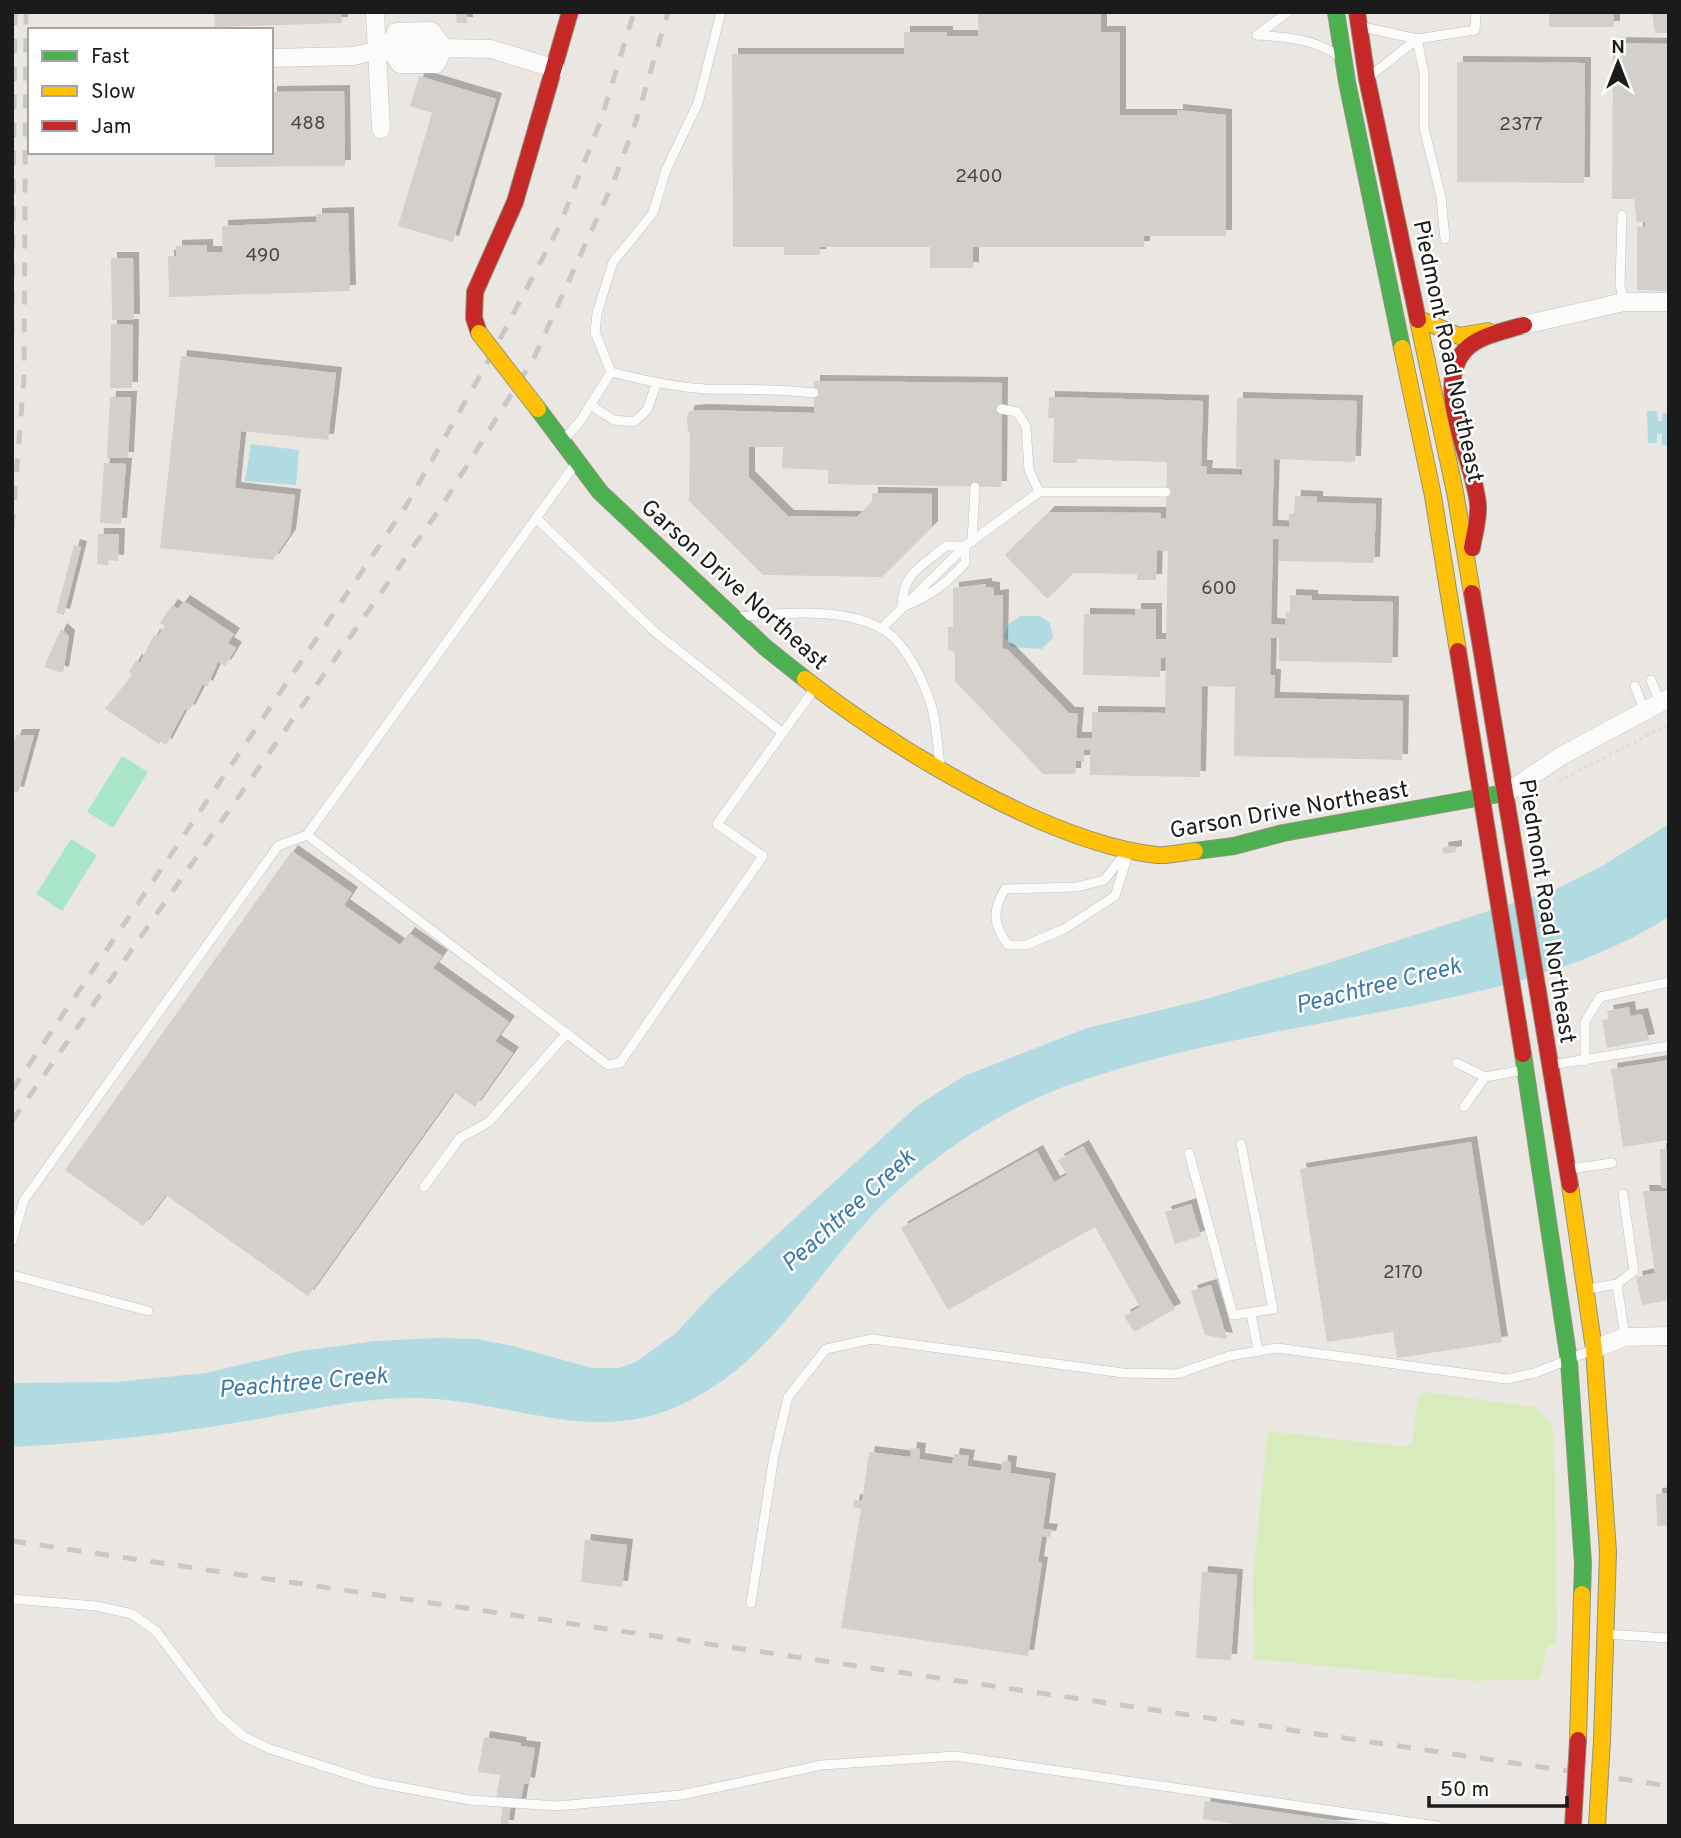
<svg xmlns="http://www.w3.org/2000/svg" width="1681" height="1838" font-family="Overpass,sans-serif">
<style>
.grass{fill:#d8ebbd}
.pitch{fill:#a9e6c9}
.water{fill:#b2dae1}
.building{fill:#d3cfcb;filter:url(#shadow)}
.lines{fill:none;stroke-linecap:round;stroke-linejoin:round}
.lane-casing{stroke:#c2c1bf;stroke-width:10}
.street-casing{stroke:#c2c1bf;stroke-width:19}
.fast-casing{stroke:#93937b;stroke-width:18}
.slow-casing{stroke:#93937b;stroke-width:18}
.jam-casing{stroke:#93937b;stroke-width:18}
.path{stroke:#ead8d6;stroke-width:3.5;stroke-dasharray:3.5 3.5;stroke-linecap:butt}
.lane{stroke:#fcfbfb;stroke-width:9}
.street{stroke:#fcfbfb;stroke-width:18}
.fast{stroke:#4caf50;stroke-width:16}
.slow{stroke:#ffc107;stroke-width:16}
.jam{stroke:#c62828;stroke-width:16}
.rail{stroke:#c9c8c8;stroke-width:5;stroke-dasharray:14 14;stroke-linecap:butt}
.slow-bridge-casing{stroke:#93937b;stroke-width:18;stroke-linecap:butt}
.jam-bridge-casing{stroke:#93937b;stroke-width:18;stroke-linecap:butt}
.slow-bridge{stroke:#ffc107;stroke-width:16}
.jam-bridge{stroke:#c62828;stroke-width:16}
.labels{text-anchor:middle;stroke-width:5;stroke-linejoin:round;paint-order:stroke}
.number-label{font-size:19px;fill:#4a4948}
.street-label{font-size:23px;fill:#1b1b1b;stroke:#fff}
.water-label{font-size:24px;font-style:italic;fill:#3d79ab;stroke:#fff}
</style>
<defs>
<filter id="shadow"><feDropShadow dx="6" dy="-6" stdDeviation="0" flood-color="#0004"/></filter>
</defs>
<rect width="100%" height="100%" fill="#eae7e2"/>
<polygon class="grass" points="1426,1392 1534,1407 1550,1423 1554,1434 1557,1626 1555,1643 1547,1648 1540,1679 1474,1681 1254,1659 1253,1576 1268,1431 1407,1447 1412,1443 1418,1398"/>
<g class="pitch">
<polygon points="122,756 148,772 113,828 87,812"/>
<polygon points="71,839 97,855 62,911 36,894"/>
</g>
<g class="water">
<polygon points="1647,411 1657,411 1658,421 1662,421 1662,413 1669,413 1669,445 1662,445 1662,433 1657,434 1657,443 1648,443"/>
<polygon points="251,444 299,450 296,485 245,481"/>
<polygon points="1020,616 1040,616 1050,623 1053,638 1042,649 1012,647 1004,636 1008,625"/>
<path d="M1669,824V917C1582,971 1484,992 1385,1011C1278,1032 1169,1049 1066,1086C989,1115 913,1168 859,1230C812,1284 771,1351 710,1389C616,1449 545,1411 446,1400C378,1392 313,1410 247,1421C169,1434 92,1443 12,1447V1383L115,1382L206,1373L300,1351L376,1341L437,1338L477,1339L513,1346L592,1368H619L636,1362L676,1333L712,1294L917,1106L964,1076L1087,1028L1202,1000L1322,965L1556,889L1602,866Z"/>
</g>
<g class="building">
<polygon points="214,12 341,12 342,23 215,27"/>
<polygon points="1101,12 1101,32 1120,32 1120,115 1177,115 1177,110 1226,115 1226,236 1144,236 1144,247 973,247 973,268 930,268 930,247 820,247 820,255 784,255 784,247 733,247 732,54 904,54 904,32 947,32 947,36 978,36 978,13"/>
<rect x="1549" y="12" width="65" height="15"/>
<polygon points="1652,12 1669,12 1669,33 1655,33"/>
<polygon points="466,13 467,23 457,23 456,14"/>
<polygon points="1613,43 1669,44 1669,291 1637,290 1637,227 1645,227 1645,222 1637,222 1634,199 1612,199"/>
<polygon points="1457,62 1585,63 1584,183 1457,182"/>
<polygon points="419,76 496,99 453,242 398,226 432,113 410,106"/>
<polygon points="344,91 345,166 215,167 215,152 271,152 271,92"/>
<polygon points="348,213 350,291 169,297 168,256 176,256 176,246 207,245 207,252 223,252 222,226 316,222 316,214"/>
<polygon points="111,258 133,258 134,320 112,320"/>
<polygon points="111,324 133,325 132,388 110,388"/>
<polygon points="181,356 336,373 328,440 241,431 235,488 295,495 290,535 273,560 160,548"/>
<polygon points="814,381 1002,383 1001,487 828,484 828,470 782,468 783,447 749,447 749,477 788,516 857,517 872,502 872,493 932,494 932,527 882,577 763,575 689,501 690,432 688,432 687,417 689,411 703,410 814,413"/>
<polygon points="110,397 131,397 128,458 107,458"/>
<polygon points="1049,397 1203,401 1201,466 1207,466 1206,474 1242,475 1242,468 1236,467 1237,398 1357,401 1355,462 1274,459 1272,526 1289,527 1289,514 1294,514 1295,496 1317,497 1317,502 1376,504 1374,563 1279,561 1279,539 1273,539 1271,624 1285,625 1286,612 1290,612 1290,595 1312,596 1312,600 1393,602 1392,663 1279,661 1279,638 1271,638 1270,675 1275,675 1274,698 1403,701 1402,760 1234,756 1235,687 1202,686 1200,777 1090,775 1090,750 1084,749 1084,761 1076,761 1075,774 1043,774 955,681 955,652 948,650 948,627 953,627 953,588 986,584 986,587 994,588 994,596 1003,595 1002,648 1008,650 1069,713 1078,713 1076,738 1092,738 1092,712 1165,713 1166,658 1161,658 1160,677 1083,675 1084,614 1135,615 1135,609 1156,609 1156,639 1166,639 1168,551 1157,550 1156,580 1137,580 1137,574 1073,573 1047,599 1005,555 1049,512 1161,513 1161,518 1166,519 1167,462 1077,459 1077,463 1053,463 1054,418 1048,418"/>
<polygon points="104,463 126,464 121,524 100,523"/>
<polygon points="98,534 119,534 118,561 109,560 108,565 97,564"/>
<polygon points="74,545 81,547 64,615 56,613"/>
<polygon points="184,601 234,634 228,643 236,648 225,666 218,662 207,687 203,684 189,711 185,709 166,745 161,742 159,744 105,709 132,675 129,672 136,660 140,663 154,635 157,637 165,626 160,623 172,605 178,609"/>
<polygon points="61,629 69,636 63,673 44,667"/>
<polygon points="16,735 34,735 18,793 12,791 12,747"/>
<polygon points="1456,846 1456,852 1443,854 1442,848"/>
<polygon points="292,851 352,893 344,905 400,945 409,933 442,956 433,968 509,1022 495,1041 513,1053 475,1107 454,1092 308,1296 166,1195 143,1226 65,1170"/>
<polygon points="1629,1007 1630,1016 1642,1014 1649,1040 1607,1048 1602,1020 1609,1019 1607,1011"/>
<polygon points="1669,1060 1669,1140 1623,1147 1611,1069"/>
<polygon points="1471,1142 1502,1342 1397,1358 1393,1332 1327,1342 1300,1169"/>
<polygon points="1083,1146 1175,1309 1134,1332 1124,1316 1140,1307 1095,1227 948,1310 901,1228 1037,1151 1054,1182 1067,1175 1058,1160"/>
<polygon points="1660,1149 1669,1149 1669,1188 1661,1188"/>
<polygon points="1643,1191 1669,1191 1669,1300 1642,1305 1636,1277 1655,1273"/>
<polygon points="1191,1204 1201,1236 1175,1244 1165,1212"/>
<polygon points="1211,1285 1227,1339 1205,1335 1191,1291"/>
<polygon points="911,1448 920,1449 919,1459 952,1464 954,1454 969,1456 967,1466 1001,1471 1002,1461 1011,1462 1010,1473 1050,1479 1043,1529 1052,1530 1050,1537 1042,1536 1038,1562 1042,1563 1028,1656 841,1628 861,1509 853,1507 854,1500 862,1501 869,1452 910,1457"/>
<polygon points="1669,1493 1669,1526 1657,1526 1656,1494"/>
<polygon points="585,1540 627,1545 622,1587 581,1582"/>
<polygon points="1202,1572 1237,1575 1231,1660 1196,1658"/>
<polygon points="484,1737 521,1743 520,1746 535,1748 529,1784 524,1783 520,1805 511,1804 508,1826 500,1826 503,1802 496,1800 500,1775 478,1772"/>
<polygon points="1205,1801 1359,1824 1359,1826 1249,1826 1203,1819"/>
</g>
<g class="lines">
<defs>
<g id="lane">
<polyline points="1363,27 1417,39 1475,30 1476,12"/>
<path d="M1257,35C1287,37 1314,39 1339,56"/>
<polyline points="1257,35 1288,12"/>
<polyline points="1417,39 1424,73 1424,128 1441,197 1445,239"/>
<polyline points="1369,77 1417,39"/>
<polyline points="1622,215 1620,285 1624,302"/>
<polyline points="611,372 595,332 597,313 613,262 653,213 666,170 698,103 721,12"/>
<path d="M611,372C642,380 674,387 706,389C743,390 778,388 814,393"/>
<polyline points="590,405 614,420 634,422 647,410 657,382"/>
<polyline points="1001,409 1017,412 1026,426 1029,470 1039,492"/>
<polyline points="564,440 581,420 611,372"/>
<polyline points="536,518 655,632 783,733"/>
<polyline points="972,542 975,487"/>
<path d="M904,606C929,597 947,583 965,563V546"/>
<path d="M902,607C902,573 921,567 946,546H965"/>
<path d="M739,617C781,613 849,606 887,632C907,646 924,682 931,705C937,723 937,745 940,764"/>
<polyline points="881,629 965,546 1039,492 1166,492"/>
<polyline points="1651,680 1660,702"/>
<polyline points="1635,686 1644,710"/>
<polyline points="307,835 608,1065 620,1063 763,856 717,824 815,688"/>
<path d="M1130,848L1115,896L1064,929L1026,945H1008C993,925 992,910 1005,889L1077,887L1104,880Z"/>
<polyline points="1585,1061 1585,1022 1600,997 1669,982"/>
<polyline points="1457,1063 1485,1077 1523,1070"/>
<polyline points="1551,1065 1669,1046"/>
<polyline points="1464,1107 1485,1077"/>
<polyline points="1189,1153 1233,1315 1273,1309 1241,1144"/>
<polyline points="1569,1169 1612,1163"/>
<polyline points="424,1187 460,1138 489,1122 567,1033"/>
<polyline points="12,1241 24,1200 278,846 307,835 576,463"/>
<polyline points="12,1275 148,1311"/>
<polyline points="1617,1284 1625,1337"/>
<polyline points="1588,1289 1617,1284 1634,1271 1623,1194"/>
<polyline points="1251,1313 1258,1351"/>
<polyline points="12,1599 96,1606 132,1614 156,1631 221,1717 243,1736 270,1749 373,1782 470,1800 557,1806 681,1795 822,1765 955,1756 1437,1826"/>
<polyline points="751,1603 774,1456 788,1397 826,1349 872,1339 1123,1373 1177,1374 1229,1356 1277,1348 1506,1379 1535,1373 1592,1350"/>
<polyline points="1606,1634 1667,1638"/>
</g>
<g id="street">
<polyline points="375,12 381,129"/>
<polyline points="389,48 400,64 436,64 444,48"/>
<polyline points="389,48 396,32 431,31 444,48"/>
<polyline points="271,58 353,56 389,48 444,48 491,49 556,69"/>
<polyline points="1524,325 1624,302 1669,302"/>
<polyline points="1506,793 1561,756 1669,698"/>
<polyline points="1594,1349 1625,1337 1669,1336"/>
</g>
<g id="fast">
<polyline points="1336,12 1347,82 1402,348"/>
<polyline points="538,409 600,492 766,648 805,679"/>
<polyline points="1195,851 1234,846 1283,833 1499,794"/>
<polyline points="1523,1054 1569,1361 1583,1564 1582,1594"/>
</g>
<g id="slow">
<polyline points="1419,319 1459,336 1488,331"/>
<polyline points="1418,320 1455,492 1472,593"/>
<polyline points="1402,348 1433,496 1458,651"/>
<path d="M805,679C892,747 1048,843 1157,855C1169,856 1183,852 1195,851"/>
<polyline points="1570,1185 1594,1349 1608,1552 1602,1740"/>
<polyline points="1578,1740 1582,1594"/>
</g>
<g id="jam">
<polyline points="1357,12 1367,79 1418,320"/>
<polyline points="479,333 474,318 475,292 515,202 570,12"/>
<path d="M1472,548C1474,534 1479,520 1478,505C1475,462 1431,387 1465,350C1479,335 1505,331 1524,325"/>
<polyline points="1472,593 1570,1185"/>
<polyline points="1458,651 1523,1054"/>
</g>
</defs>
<use href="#lane" class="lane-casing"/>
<use href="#street" class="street-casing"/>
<use href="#fast" class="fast-casing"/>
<use href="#slow" class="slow-casing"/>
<use href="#jam" class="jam-casing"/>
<polyline class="path" points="1559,781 1669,724"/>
<use href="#lane" class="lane"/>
<use href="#street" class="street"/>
<use href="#fast" class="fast"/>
<use href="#slow" class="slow"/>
<use href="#jam" class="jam"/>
<g class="rail">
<polyline points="12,333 15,12"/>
<polyline points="12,528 24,378 26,12"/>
<polyline points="12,1090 406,506 491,356 559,227 602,117 634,12"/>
<polyline points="12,1121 441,507 534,358 613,183 636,121 668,12"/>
<polyline points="12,1541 1669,1786"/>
</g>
<defs>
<g id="slow-bridge">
<polyline points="479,333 538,409"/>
<polyline points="1597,1826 1602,1740"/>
</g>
<polyline id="jam-bridge" points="1573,1826 1578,1740"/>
</defs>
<use href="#slow-bridge" class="slow-bridge-casing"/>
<use href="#jam-bridge" class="jam-bridge-casing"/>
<use href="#slow-bridge" class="slow-bridge"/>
<use href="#jam-bridge" class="jam-bridge"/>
</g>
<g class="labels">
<g class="number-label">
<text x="308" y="129">488</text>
<text x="1521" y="130">2377</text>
<text x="979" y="182">2400</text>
<text x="263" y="261">490</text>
<text x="1219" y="594">600</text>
<text x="1403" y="1278">2170</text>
</g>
<g class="street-label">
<text transform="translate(1449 351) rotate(78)" y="8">Piedmont Road Northeast</text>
<text transform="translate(735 584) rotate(42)" y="8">Garson Drive Northeast</text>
<text transform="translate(1289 809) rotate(-10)" y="8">Garson Drive Northeast</text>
<text transform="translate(1548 911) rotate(81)" y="8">Piedmont Road Northeast</text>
</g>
<g class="water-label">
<text transform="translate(1378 985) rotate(-14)" y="8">Peachtree Creek</text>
<text transform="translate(848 1210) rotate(-42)" y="8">Peachtree Creek</text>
<text transform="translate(303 1382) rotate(-5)" y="8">Peachtree Creek</text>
</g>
</g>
<rect width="1681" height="1838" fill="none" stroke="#1b1b1b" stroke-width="28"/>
<rect x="28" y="28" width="245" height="126" fill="#ffffff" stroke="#a4a4a4" stroke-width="2"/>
<rect x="42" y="51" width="35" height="10" fill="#4caf50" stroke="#a4a4a4" stroke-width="2"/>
<text x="91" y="63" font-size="21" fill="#1b1b1b">Fast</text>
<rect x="42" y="86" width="35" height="10" fill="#ffc107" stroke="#a4a4a4" stroke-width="2"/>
<text x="91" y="98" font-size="21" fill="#1b1b1b">Slow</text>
<rect x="42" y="121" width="35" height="10" fill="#c62828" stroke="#a4a4a4" stroke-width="2"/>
<text x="91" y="133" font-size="21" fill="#1b1b1b">Jam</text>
<g transform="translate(1618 63)" stroke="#ffffff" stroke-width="5" paint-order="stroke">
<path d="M0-5L12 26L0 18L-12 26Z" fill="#1b1b1b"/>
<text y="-10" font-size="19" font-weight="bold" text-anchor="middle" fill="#1b1b1b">N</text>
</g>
<path d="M1429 1796v10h138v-10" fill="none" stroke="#1b1b1b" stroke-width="3.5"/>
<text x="1440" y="1796" font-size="21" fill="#1b1b1b" stroke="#ffffff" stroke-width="5" paint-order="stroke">50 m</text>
</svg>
